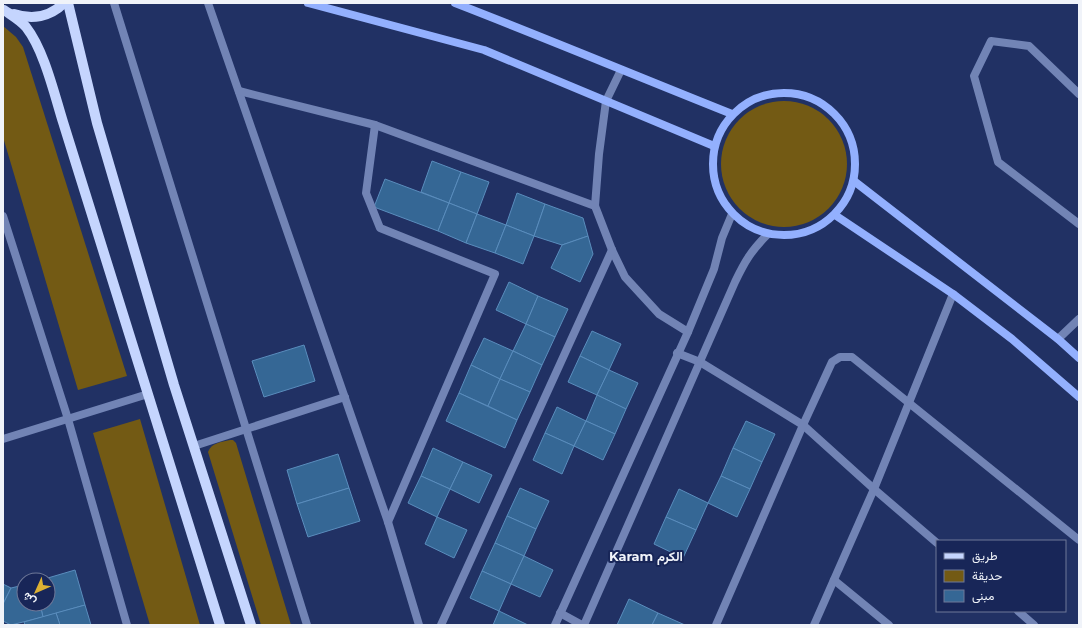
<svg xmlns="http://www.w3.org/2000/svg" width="1082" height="628" font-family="Montserrat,Vazirmatn,sans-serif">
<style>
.green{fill:#735a14}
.building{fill:#356795;stroke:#5a8dbd}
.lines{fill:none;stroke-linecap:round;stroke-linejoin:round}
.minor{stroke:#7284b5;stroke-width:8}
.secondary{stroke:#93b0fe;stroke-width:8}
.primary{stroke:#c5d5fe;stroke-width:10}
.labels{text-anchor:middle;stroke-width:4;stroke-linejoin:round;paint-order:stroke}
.neighbourhood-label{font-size:13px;font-weight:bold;fill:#f0f3f9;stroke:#182658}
</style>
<rect width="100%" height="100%" fill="#213164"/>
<g class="green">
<polygon points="3,26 16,37 23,47 127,376 78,390 3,137"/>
<circle cx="784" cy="164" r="63"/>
<polygon points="140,419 200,625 150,625 93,433"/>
<path d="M230,440H233L236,443L291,625H261L208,452C211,443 221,442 230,440Z"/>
</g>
<g class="building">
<polygon points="432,161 461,172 449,203 421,192"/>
<polygon points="461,172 489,182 477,214 449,203"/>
<polygon points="385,179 449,203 438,231 374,207"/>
<polygon points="517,193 545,204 534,236 506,225"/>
<polygon points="449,203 477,214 466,243 438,231"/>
<polygon points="545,204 583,218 588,236 562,245 534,236"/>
<polygon points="477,214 506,225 495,253 466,243"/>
<polygon points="506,225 534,236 523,264 495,253"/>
<polygon points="588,236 593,254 580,282 551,268 562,245"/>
<polygon points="509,282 538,296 526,324 496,310"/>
<polygon points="538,296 568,309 555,337 526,324"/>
<polygon points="526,324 555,337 542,365 513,351"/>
<polygon points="592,331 621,344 609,370 580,356"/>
<polygon points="484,338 513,351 500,379 471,365"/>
<polygon points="304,345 315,381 264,397 252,361"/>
<polygon points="513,351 542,365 530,392 500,379"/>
<polygon points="580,356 609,370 597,395 568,382"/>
<polygon points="471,365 500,379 488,406 459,393"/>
<polygon points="609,370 638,383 626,409 597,395"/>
<polygon points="500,379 530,392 517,420 488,406"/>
<polygon points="459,393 517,420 505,448 446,421"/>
<polygon points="597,395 626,409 615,434 586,421"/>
<polygon points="557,407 586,421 574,446 545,433"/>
<polygon points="586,421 615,434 603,460 574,446"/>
<polygon points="746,421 775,434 762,462 733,448"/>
<polygon points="545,433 574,446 562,474 533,460"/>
<polygon points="433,448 463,462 450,489 421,476"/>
<polygon points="733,448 762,462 750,489 721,476"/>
<polygon points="338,454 349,488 297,504 287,470"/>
<polygon points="463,462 492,475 479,503 450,489"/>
<polygon points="421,476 450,489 437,517 408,503"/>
<polygon points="721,476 750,489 737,517 708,503"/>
<polygon points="349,488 360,521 308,537 297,504"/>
<polygon points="520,488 549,501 536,529 507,516"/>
<polygon points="679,489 708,503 696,530 666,517"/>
<polygon points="507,516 536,529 524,556 495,543"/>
<polygon points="437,517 467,530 454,558 425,544"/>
<polygon points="666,517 696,530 683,558 654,544"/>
<polygon points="495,543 524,556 511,584 482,571"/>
<polygon points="524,556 553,570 540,597 511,584"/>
<polygon points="75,570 85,605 43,617 40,604 48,604 48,580 41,580"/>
<polygon points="482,571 511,584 499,611 470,598"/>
<polygon points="3,584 11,588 3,604"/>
<polygon points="24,585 24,604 40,604 43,617 11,625 3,621 3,604 11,588"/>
<polygon points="629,599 658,613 652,625 617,625"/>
<polygon points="85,605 91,625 60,625 56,613"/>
<polygon points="499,611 528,625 493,625"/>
<polygon points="56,613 60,625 25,625 24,622"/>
<polygon points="658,613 685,625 652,625"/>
</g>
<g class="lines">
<g class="minor">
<polyline points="114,3 307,625"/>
<polyline points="208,3 388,522 419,625"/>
<polyline points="621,70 606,101 599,154 595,206 612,250 625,277 659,314 688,332"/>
<polyline points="239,91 375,125 595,206"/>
<polyline points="1079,94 1029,46 991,41 974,76 998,162 1079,224"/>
<polyline points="375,125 366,193 380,228 495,274 388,522"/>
<polyline points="3,216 68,419 127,625"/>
<polyline points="1058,339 1079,319"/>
<polyline points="677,353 700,362 803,425 874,489 937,543"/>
<polyline points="3,439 148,394"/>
<polyline points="194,446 345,397"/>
<polyline points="834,580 889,625"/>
<polyline points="1018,611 1034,625"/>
<polyline points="560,613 582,625"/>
<polyline points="441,625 612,250"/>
<polyline points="555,625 688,332 714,269 722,238 732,214"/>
<path d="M584,625L735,282C745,261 751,251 768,234"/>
<polyline points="716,625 803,425 832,362 840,357 852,357 1079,540"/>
<polyline points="814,625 874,489 953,294"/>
</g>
<g class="secondary">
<polyline points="308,3 484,50 714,146"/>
<path d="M455,3C548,39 639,77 732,114"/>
<circle cx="784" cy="164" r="71"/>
<polyline points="854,181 1058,339 1079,358"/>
<polyline points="835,215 953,294 1012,339 1079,397"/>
</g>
<g class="primary">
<polyline points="68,3 97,123 174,385 251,625"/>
<path d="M4,10C11,15 20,20 26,27C44,50 54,93 63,122L220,625"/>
<path d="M14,14C32,20 50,17 64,3"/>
</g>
</g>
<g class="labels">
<g class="neighbourhood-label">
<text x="646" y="561">Karam الكرم</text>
</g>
</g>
<rect width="1082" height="628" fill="none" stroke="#f0f3f9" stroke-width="8"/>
<rect x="936" y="540" width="130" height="72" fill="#182658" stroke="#6e7898"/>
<rect x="944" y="553" width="20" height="6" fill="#c5d5fe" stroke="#6e7898"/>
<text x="972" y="560" font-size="12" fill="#f0f3f9">طريق</text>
<rect x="944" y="570" width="20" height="12" fill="#735a14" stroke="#6e7898"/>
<text x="972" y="580" font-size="12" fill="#f0f3f9">حديقة</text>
<rect x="944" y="590" width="20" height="12" fill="#356795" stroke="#6e7898"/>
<text x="972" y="600" font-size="12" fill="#f0f3f9">مبنى</text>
<g transform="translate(36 592) rotate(225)"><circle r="19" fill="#182658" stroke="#6e7898"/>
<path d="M0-3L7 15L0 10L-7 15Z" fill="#ddb133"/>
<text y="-6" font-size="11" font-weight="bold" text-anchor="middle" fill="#f0f3f9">ش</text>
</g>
</svg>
